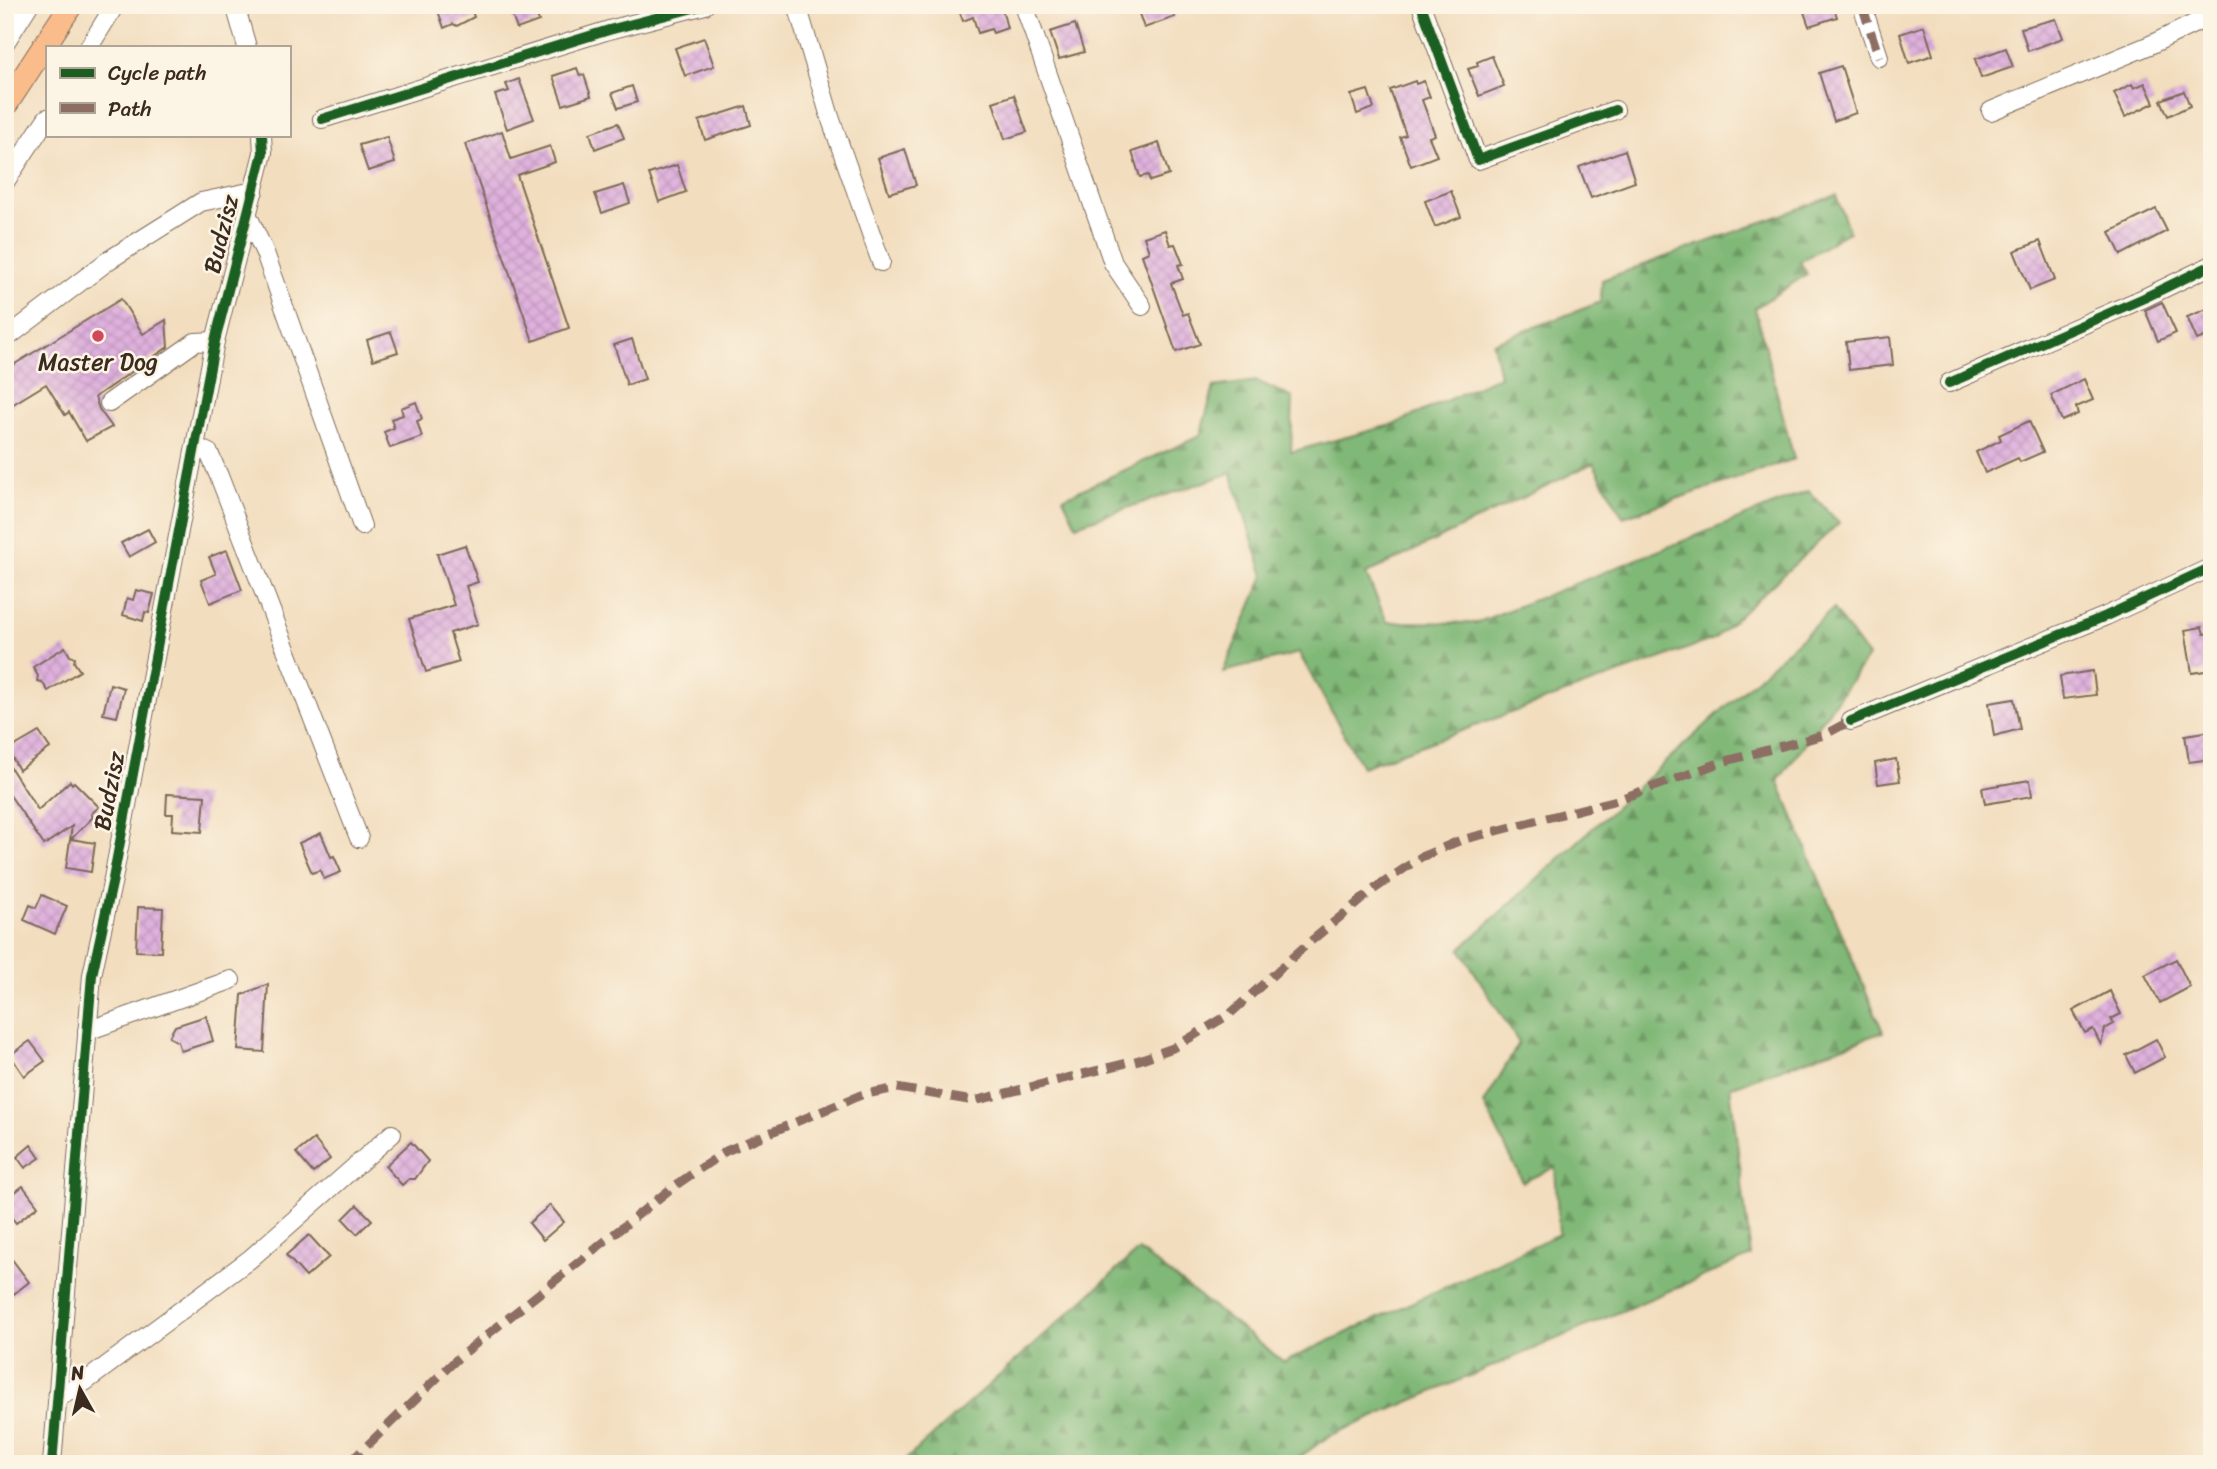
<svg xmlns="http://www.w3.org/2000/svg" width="2217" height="1469" font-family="Sriracha,sans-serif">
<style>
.forest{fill:url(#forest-firs);stroke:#5e714a;stroke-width:2}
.building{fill:url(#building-cross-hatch)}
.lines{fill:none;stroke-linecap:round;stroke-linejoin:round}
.minor-casing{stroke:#7b6956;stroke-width:20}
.major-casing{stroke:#7b6956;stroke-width:25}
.minor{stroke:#fff;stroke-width:18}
.major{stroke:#fabc8b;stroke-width:23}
.quiet{stroke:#8d6e63;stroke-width:9;stroke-dasharray:18 9;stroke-linecap:butt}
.cycleway-casing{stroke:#fcf5e5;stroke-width:15}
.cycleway{stroke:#1b5e20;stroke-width:10}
.poi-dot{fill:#d1495b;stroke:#fcf5e5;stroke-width:2.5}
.labels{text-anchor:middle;stroke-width:5;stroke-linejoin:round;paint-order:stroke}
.street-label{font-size:24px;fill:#3b2a1e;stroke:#fcf5e5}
.poi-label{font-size:24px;fill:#3b2a1e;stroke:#fcf5e5}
</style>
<defs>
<pattern id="forest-firs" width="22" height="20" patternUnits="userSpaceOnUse" patternTransform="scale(1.75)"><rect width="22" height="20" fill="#80b877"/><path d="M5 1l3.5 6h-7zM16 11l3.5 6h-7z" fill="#6a9661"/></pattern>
<pattern id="building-cross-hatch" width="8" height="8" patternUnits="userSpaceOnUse" patternTransform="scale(1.75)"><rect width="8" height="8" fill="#dfb1dd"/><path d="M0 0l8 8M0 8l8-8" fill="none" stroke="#c098bd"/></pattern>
</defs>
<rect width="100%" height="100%" fill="#fcf5e5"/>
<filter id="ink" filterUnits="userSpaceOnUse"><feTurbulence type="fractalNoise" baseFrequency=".0143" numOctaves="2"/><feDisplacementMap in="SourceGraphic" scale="14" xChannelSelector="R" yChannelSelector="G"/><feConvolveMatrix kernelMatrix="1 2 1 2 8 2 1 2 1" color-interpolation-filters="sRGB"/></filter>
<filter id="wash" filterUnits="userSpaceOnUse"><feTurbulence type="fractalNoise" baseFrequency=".00686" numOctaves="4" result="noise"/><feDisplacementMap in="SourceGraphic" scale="28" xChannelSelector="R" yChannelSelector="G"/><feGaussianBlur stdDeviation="1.57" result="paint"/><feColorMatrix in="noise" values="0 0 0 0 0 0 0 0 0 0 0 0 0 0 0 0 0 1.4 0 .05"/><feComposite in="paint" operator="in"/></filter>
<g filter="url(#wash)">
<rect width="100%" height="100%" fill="#f2ddbe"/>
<g class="forest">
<polygon points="1836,195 1849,231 1800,262 1807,274 1755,308 1794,459 1623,517 1593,463 1366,574 1387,622 1476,623 1809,491 1839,523 1714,639 1362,767 1299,653 1223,672 1264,576 1231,473 1076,525 1063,498 1200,436 1214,387 1257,381 1293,398 1291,452 1395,424 1500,376 1493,343 1601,302 1602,280"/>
<polygon points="1833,609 1868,657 1778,781 1883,1032 1730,1087 1751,1256 1329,1436 1290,1464 901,1464 1139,1250 1284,1362 1559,1234 1555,1167 1523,1182 1484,1104 1519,1043 1460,949"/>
</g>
<g id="blocks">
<g class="building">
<polygon points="436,5 470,5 474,17 457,26 453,24 444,28"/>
<polygon points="508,5 533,5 539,21 517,29"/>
<polygon points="957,5 1001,5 1007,28 993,33 991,29 978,33 973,17 963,21"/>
<polygon points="1136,5 1171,5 1175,17 1144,28"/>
<polygon points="1810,5 1833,5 1837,17 1809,26 1804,12 1812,9"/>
<polygon points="2056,19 2063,38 2028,51 2021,28"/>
<polygon points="1075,24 1084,52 1059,59 1050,32"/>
<polygon points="1924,26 1933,55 1909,63 1900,34"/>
<polygon points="704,38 714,66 685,76 675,48"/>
<polygon points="2006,48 2013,67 1981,78 1975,59"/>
<polygon points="1492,56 1504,86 1479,96 1468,69 1478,66 1477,62"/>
<polygon points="1841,66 1856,113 1834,121 1819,73"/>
<polygon points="577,68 580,76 584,75 591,96 563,105 553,76"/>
<polygon points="519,79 534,119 507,129 495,95 509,91 506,84"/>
<polygon points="1415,81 1416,84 1424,81 1430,97 1422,100 1435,135 1429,137 1437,156 1411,166 1400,137 1406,135 1390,90"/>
<polygon points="2145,83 2154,103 2125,117 2114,93 2132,84 2134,88"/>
<polygon points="632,86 637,102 618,108 612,93"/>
<polygon points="1368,90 1374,108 1357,114 1351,95"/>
<polygon points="2184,91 2190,106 2168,116 2161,100"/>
<polygon points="1014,95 1027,132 1005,139 993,102"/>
<polygon points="746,106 751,125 705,140 699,121"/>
<polygon points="618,123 624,138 595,149 590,133"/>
<polygon points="502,131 511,159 550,146 555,162 517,175 569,328 533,341 465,144"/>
<polygon points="387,137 395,163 368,171 359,145"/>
<polygon points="1159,143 1169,175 1150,181 1148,175 1140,177 1132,152"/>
<polygon points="905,149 916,185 889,193 878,158"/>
<polygon points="1625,150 1635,182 1591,198 1579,167"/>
<polygon points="677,165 686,192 659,202 649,174"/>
<polygon points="624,185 630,203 602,213 595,194"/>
<polygon points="1451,191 1461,217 1435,227 1425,201"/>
<polygon points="2156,209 2167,231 2121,255 2110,232"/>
<polygon points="1165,230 1170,245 1175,244 1183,264 1178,265 1183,279 1171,283 1183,315 1188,313 1200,344 1176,352 1142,255 1149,252 1144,237"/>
<polygon points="2040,241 2055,280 2030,290 2014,251"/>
<polygon points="121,299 143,334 166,320 168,347 95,397 99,409 112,427 86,441 69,412 65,415 46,384 5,409 5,370"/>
<polygon points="2162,302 2176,333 2158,341 2145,310"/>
<polygon points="2212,307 2212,334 2197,340 2187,317"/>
<polygon points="391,332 398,352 373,360 367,340"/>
<polygon points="1890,337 1893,365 1849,370 1846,342"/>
<polygon points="632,339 645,379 627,385 614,345"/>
<polygon points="2084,379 2093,400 2076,407 2078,414 2062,421 2051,395"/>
<polygon points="416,402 422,419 417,421 422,437 390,448 384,432 394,428 391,419 403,415 401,408"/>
<polygon points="2029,421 2043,452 2020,462 2018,458 1985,473 1976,452 2001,440 1999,435"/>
<polygon points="148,529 155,542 129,557 121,543"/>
<polygon points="465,545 478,582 466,586 478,624 450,633 459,662 426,672 409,619 454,605 437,554"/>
<polygon points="227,550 242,590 210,603 201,580 216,574 209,557"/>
<polygon points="136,590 154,594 149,613 145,612 143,621 123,615 127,598 133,600"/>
<polygon points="2202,627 2204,634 2212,633 2212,670 2192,673 2185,630"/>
<polygon points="65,647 70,656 75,658 74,662 80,671 48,691 42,682 37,681 38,676 33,667"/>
<polygon points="2093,671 2096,695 2063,699 2060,676"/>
<polygon points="110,684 124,688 117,717 103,714"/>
<polygon points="2014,699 2020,729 1994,736 1989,703"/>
<polygon points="2212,731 2212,759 2189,762 2185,735"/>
<polygon points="39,732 50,748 19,770 8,750"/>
<polygon points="5,759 38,810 70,781 72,784 74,782 99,807 91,814 93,817 71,839 95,843 91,872 66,868 72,826 44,845 5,788"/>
<polygon points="1896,759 1900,781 1878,784 1875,763"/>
<polygon points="2030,780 2032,796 1985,804 1982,788"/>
<polygon points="167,794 205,796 202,832 172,830 173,814 166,814"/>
<polygon points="321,833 331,857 334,856 341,872 324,879 320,870 312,873 299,843"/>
<polygon points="42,895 67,906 55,934 24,920 30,905 36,908"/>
<polygon points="138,907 163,908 161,952 136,951"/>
<polygon points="2176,959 2190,987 2160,1003 2145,975"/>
<polygon points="268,984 264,1052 238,1050 242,995"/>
<polygon points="2110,991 2121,1014 2111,1019 2114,1024 2105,1029 2101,1045 2093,1029 2085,1033 2073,1011"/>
<polygon points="206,1016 213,1041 181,1051 178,1042 169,1037 175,1026"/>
<polygon points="2156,1039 2165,1057 2135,1073 2126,1055"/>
<polygon points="30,1041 45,1061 24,1076 10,1055"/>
<polygon points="314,1139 330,1159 313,1173 296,1153"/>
<polygon points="411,1142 428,1161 415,1179 409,1179 402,1185 385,1166"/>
<polygon points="31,1145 40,1158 25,1168 17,1157"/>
<polygon points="23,1186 38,1206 16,1223 5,1209 5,1200"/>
<polygon points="357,1205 372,1220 357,1234 343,1219"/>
<polygon points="550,1205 564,1222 543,1240 529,1223"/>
<polygon points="309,1235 329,1257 306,1277 286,1255"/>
<polygon points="5,1250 29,1282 5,1301"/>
</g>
</g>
</g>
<g filter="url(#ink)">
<use href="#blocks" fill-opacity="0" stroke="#7b6956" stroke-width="2"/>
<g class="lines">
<defs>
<g id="minor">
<polyline points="235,5 247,47"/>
<polyline points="797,5 830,117 881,262"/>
<polyline points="1024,5 1113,263 1142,306"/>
<polyline points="1421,5 1478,160 1615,110"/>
<polyline points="1862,5 1879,57"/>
<polyline points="5,43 29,5"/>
<polyline points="89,47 115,5"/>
<polyline points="1991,111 2150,45 2212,15"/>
<polyline points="322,119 609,30 705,5"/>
<polyline points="5,182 47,118"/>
<polyline points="248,216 265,253 362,526"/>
<polyline points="5,339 109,260 201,202 254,191"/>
<polyline points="1949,383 2144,298 2212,265"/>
<polyline points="109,403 195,342 215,341"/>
<polyline points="196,447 209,453 219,476 359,838"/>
<polyline points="1851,721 2106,616 2212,567"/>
<polyline points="87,1031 231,980"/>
<polyline points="58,1398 86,1381 250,1259 392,1134"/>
<polyline points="52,1464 92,975 113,879 215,341 263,153 262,135"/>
</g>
<polyline id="major" points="5,106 71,5"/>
</defs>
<use href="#minor" class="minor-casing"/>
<use href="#major" class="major-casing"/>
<use href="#minor" class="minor"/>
<use href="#major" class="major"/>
<g class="quiet">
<polyline points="1862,5 1879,57"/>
<polyline points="348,1464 458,1358 673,1187 726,1151 861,1095 897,1088 974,1101 1139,1060 1173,1048 1230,1014 1306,945 1373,890 1421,857 1461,840 1617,800 1722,762 1824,735 1854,719"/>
</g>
<defs>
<g id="cycleway">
<polyline points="1421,5 1478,160 1615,110"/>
<polyline points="322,119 609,30 705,5"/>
<polyline points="1949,383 2144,298 2212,265"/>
<polyline points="1851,721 2106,616 2212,567"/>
<polyline points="52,1464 92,975 113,879 215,341 263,153 262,135"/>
</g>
</defs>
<use href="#cycleway" class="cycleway-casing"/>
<use href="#cycleway" class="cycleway"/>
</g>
</g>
<circle class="poi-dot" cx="98" cy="336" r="7"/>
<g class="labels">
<g class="street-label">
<text transform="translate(221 234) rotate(-76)" y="8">Budzisz</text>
<text transform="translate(109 791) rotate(-79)" y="8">Budzisz</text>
</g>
<g class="poi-label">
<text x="98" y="370">Master Dog</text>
</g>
</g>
<rect width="2217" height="1469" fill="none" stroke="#fcf5e5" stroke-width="28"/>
<rect x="46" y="46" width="245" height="91" fill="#fcf5e5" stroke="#afa495" stroke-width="2"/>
<rect x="60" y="68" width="35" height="10" fill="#1b5e20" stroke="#afa495" stroke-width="2"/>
<text x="108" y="80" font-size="21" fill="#3b2a1e">Cycle path</text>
<rect x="60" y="103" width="35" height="10" fill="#8d6e63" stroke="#afa495" stroke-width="2"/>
<text x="108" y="116" font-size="21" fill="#3b2a1e">Path</text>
<g transform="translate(80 1389) rotate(352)" stroke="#fcf5e5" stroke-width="5" paint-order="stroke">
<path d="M0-5L12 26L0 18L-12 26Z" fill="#3b2a1e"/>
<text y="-10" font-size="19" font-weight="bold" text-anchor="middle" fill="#3b2a1e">N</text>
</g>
</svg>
